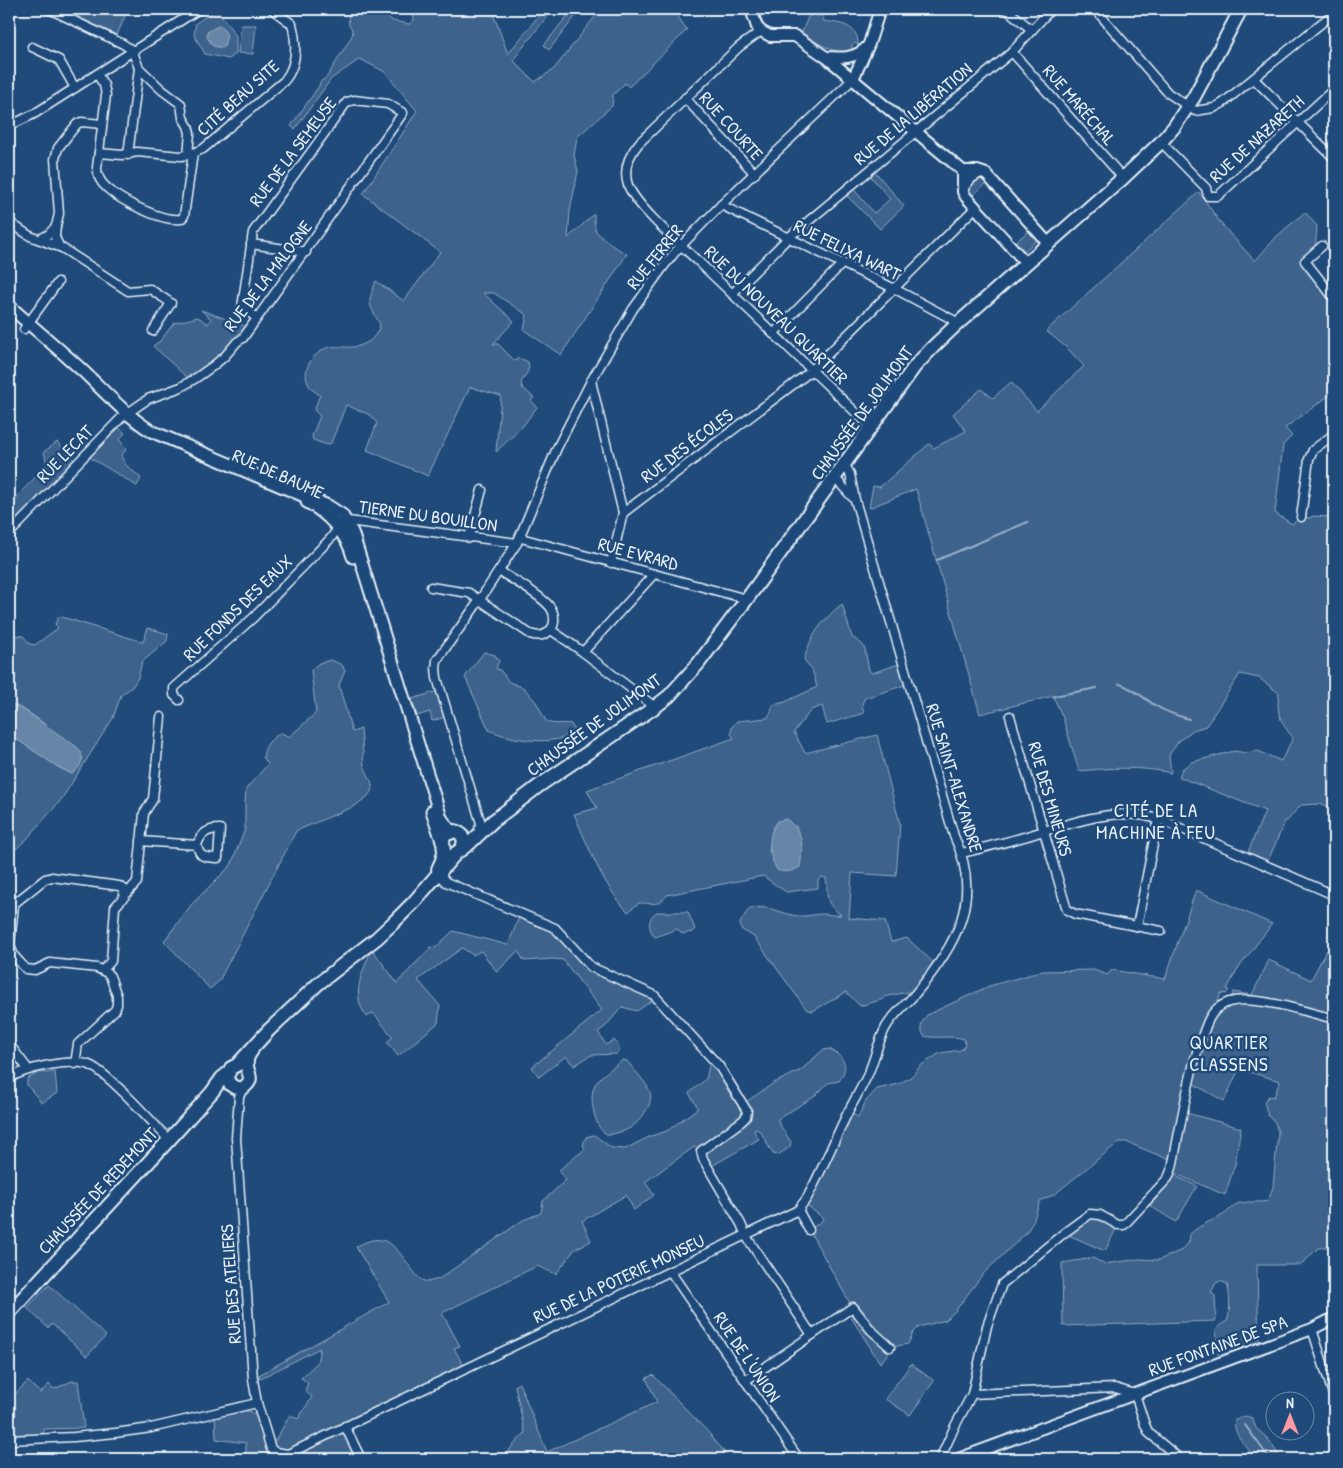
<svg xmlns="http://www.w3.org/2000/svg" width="1343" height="1468" font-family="'Patrick Hand',sans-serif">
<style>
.green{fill:#3c628c;stroke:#92aac2;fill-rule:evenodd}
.water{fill:#6685a7;stroke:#9ab0c7}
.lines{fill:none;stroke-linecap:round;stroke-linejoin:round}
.stream{stroke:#9ab0c7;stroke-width:2}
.minor-casing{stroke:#e8f1f8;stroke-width:11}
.tertiary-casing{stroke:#e8f1f8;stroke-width:14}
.secondary-casing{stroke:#e8f1f8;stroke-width:15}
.primary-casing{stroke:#e8f1f8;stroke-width:16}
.minor{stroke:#1f4a7a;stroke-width:8}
.tertiary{stroke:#1f4a7a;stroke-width:10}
.secondary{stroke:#1f4a7a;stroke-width:11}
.primary{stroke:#1f4a7a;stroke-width:12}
.labels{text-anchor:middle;stroke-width:5;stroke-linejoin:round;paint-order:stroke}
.street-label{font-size:18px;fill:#e8f1f8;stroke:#1f4a7a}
.neighbourhood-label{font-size:19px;letter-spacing:1px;fill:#e8f1f8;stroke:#1f4a7a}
</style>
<rect width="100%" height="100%" fill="#1f4a7a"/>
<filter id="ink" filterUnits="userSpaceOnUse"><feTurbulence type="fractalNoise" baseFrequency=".02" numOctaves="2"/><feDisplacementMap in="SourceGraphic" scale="10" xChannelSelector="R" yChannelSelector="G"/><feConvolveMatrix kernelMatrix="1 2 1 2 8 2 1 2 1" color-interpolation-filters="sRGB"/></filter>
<g filter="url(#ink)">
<g class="green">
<polygon points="60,9 128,9 117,35"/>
<polygon points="217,9 236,36 236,54 229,59 205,54 194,35 196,23"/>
<path d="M353,9H377L393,21L409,24L414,20L413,9H500L494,16L508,54L544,9H553L513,60L535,82L554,69L601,9H673L687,30L629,87L625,83L613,95L612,106L577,137L574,155L578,171L570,211L568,238L594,214C594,219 594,226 596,231C600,238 619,250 627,254L561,355L524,330L527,315L494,293H483L514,321L493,344H498L515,361L519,358L528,362C531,372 524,375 521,383L522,387L534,398L531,400L537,407L522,427L496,452L501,396L470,387L428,476L367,450L377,423L370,415L346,405L331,443L327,445L313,440L312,436L320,416L314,410L320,395C297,383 305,358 326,348C333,345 344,348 353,347C366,346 378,337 380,324C368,303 367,304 376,281L404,301L440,252L363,194L417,111L385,72L360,59L331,79L295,129L291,126L319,86L320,82L327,77L353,34L351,27L349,25L348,14Z"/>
<polygon points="573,9 581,9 549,50 544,45"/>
<path d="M813,14L824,16L823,21C840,23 859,25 858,45L855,43L851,46L853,49C851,50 848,52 846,52C836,54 808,39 802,32L808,17Z"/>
<polygon points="241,25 256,25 253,54 238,53"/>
<polygon points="872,168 904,206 880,229 845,194 851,186 874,213 890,199 867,172"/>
<polygon points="978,179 985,180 988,182 972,196 970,193 970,186"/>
<path d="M1199,192L1222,225L1255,261L1276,237L1305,212L1317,226L1315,253L1305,261L1334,298V392L1285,428L1292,436L1283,445L1275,513L1292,524L1301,517L1310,518L1313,516L1329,517L1334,515V808L1320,804L1301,805L1287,821H1285L1268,861L1248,852L1265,811L1179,777L1182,769L1192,762L1234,751L1246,753L1258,751L1281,761L1293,738C1280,721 1276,714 1279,693L1259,678L1240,674L1206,726L1193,730L1179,741L1169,755L1171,773C1141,766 1109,768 1079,771L1063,718L1053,696L980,714L916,489L869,508L873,486L880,487L929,444L934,448L966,431L953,414L981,389L993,398L1011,382L1037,411L1084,366L1066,347L1046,331Z"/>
<polygon points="1030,230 1038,239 1022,253 1014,243"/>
<polygon points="201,310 243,325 248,331 192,382 153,346 160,341 174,323 198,317 208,324 211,319"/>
<polygon points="118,427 125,433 119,440 127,448 121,456 126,465 141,478 137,486 89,457"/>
<polygon points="57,442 77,463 9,531 9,511 19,494 47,465 44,452"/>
<path d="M842,604L852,637L862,644L865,649L869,670L872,673L899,664L905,685L865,698L862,704L864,713L827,724L822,706L811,710L794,732L805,753L877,735L900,824L896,876L852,873L849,918L885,921L891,942L907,938L937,966L913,991L884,997V999L860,1006L846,992L813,1011L807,1010L754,937L741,929L740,923C743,919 745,913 749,910C761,902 785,915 798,916C806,917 814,914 822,914C829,914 834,916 841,915C823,901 829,898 826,878L822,877L818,880V888L786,892L763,876L667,895C658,907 654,903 639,903L628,912C602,884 589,848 574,814L597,808L587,790L734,738L731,734L732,727L737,721L767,718L770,714L773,705L785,702L817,687L812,669L804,660C810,636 822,620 842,604ZM796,826L799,836L769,852L773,827Z"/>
<path d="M59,616L143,642L148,628L168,634L167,641L142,662L138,678L132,687L121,695L113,718L61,800L26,840L9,855V744L18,740L58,767L72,774L83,759C60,739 38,713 9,703V628L14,635L23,636L30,644L35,645L58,628L55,624Z"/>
<path d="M484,652L495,655L499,661L496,668L501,671L509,682L524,688L536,702L546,721C553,726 563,722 571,724L576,732C555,747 511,740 489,730L465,677Z"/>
<path d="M331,660L342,665L345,671L339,685L352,732L361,729L364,766L372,783V790L368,796L355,806L296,831L219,981L210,989L164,941L192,904L231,865L245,829V804L246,789L268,764L263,757C265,744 271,738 282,733L289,737L316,713L311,670L319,663Z"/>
<polygon points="441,690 449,716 432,721 430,712 417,716 412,699"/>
<path d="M1196,890L1272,924L1237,970L1227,989L1229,990L1226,994L1221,993L1214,1011L1234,1001L1232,996L1233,992L1252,995L1269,960L1311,980L1326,951L1334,950V1246L1318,1248L1301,1265H1257L1259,1348L1222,1358L1218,1354L1216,1331L1219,1326L1227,1321C1231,1311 1230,1294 1227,1284L1220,1281L1216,1283L1211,1292L1215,1296L1216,1321L1063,1326L1062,1263L1093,1258L1104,1264L1139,1259L1159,1260L1182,1250L1189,1242L1190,1234C1200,1225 1209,1222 1221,1216C1228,1213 1232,1205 1240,1203C1249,1201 1259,1203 1268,1201L1273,1187L1278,1132L1275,1122L1268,1116L1264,1101L1269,1096L1274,1097L1280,1081L1239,1069L1224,1101L1190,1082L1183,1112L1241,1128L1235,1164L1225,1195L1171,1172L1172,1157L1168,1158L1163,1157L1126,1142H1119L1055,1194L1040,1201L1034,1219L1027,1232L983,1274L956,1310L946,1320L919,1327L913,1333L908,1344L891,1347L892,1349L880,1363L847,1311L852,1307L809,1230L823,1220C821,1214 811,1211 805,1202L848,1112L858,1117L866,1101L877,1089L899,1084L912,1076L920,1066L940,1053L961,1050L965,1045L964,1039C953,1035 937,1039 924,1036C919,1027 921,1023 927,1015L989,986L1043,971L1094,970L1107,975L1112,970L1165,979Z"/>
<path d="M521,912L555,928L583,960L654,999L637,1011L622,1007L605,1027L598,1032L606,1045L614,1040L620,1047L617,1054L591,1055L574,1066L566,1056L539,1077L532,1067L602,1010L563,960L552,959L524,961L518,951L497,972L481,951L473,955L462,948L418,980L440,1006L438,1023L398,1056L387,1042L393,1037L373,1013L367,1017C350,995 362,972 372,949L397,983L431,947L435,948L453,931L508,945Z"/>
<path d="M657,912H688L695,929L692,932L682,934L677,929L655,937C648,930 647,917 657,912Z"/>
<path d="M830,1049C844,1058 850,1065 839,1081L828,1083L815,1096L778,1119V1122L791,1142L790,1147L778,1155L773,1154L760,1131L755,1129L754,1131L759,1139L708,1168L701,1152L694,1147L645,1182L654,1195L634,1210L626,1195L582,1221L591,1241L575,1249L556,1274L537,1266L442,1313L460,1346L454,1348L465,1369L345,1426L361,1459H307L301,1448L288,1454L287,1459H246V1443L216,1439L215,1412C256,1409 253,1406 270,1443L275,1441L290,1415L298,1419L312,1397L305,1391L308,1383L301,1378L317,1363L320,1348L259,1379V1375L389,1302L356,1247C392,1225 399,1257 421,1280L428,1282L439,1279L523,1220L541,1213L543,1201L566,1180L558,1171L585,1149L583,1145L586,1137L594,1135L612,1148L625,1149L651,1136L667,1131L698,1108L689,1093L706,1079L711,1057L750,1111L746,1102L774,1083L801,1070L823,1050Z"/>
<path d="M623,1060L627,1061C633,1069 647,1083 650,1092C654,1104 640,1122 630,1128C624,1132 616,1133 608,1135C599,1130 597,1124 594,1113C587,1081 600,1078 623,1060Z"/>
<polygon points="55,1072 57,1093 42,1103 27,1085 27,1079 38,1073"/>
<polygon points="1175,1176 1197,1186 1176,1222 1150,1206"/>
<polygon points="1090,1214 1118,1225 1105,1251 1064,1233"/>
<polygon points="49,1285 106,1336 87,1356 52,1324 48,1328 27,1308"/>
<polygon points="911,1364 934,1381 910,1415 885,1399"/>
<polygon points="653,1375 707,1431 730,1459 516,1459 509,1450 525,1433 515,1386 519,1383 547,1452 657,1402 646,1378"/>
<polygon points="28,1381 40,1393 49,1384 54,1389 72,1381 78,1381 84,1428 44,1429 44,1432 35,1439 9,1440 9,1397 12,1397"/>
<path d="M1246,1416L1252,1418L1256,1428L1269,1440L1281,1459H1257C1248,1448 1232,1435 1235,1420Z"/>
</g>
<g class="water">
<polygon points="218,26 222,26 227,35 224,47 222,48 213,46 207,37 207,32"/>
<path d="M9,703L25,711L77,747C86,756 82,766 72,774L58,767L18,740L9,744Z"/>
<path d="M786,819C805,833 803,847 800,867C791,872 786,873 777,870C768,854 767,837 777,821Z"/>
</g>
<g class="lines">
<g class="stream">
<polyline points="937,560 1028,522"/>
<path d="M1119,684C1129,685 1146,700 1156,706C1166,712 1178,716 1189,719"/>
<polyline points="1054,696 1097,688"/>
<polyline points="1245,1425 1267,1455 1273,1459"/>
</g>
<defs>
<g id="minor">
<polyline points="49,9 123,44 132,50"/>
<polyline points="1006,9 1032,30"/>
<polyline points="1095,9 1168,93 1195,111 1214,108 1223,103 1334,13"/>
<path d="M761,31L739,47L639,143C629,155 623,170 628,185C636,207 682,246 700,263C757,318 814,373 871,427"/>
<polyline points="32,47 59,60 75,88"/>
<path d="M132,50L139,68L162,90L181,104L183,118L188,126L190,133L188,155L203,149L284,81C298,65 297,44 292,24L272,9"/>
<polyline points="1012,52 1123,178"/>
<path d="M97,74L104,85L106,95L97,168C97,176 100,182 107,188C121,201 162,222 181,219L184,216L193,153"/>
<polyline points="1254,79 1334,158"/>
<polyline points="685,98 755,174"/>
<polyline points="9,126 34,114 199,9"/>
<polyline points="1161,142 1206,188 1208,196 1218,196 1334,89"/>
<polyline points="99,153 122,155 137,152 181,156 188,155"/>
<polyline points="128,155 139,68"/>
<polyline points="963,189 971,179 982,172"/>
<polyline points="721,205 895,289 959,323"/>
<polyline points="9,222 30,236 62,248 128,291 150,289 171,303 153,331"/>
<polyline points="56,226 59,214 55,159 58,148 77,124 81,122 102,124"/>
<polyline points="40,239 49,234 56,226 55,237 59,246"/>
<polyline points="251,244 306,252"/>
<polyline points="1322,246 1305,261 1334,298"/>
<polyline points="732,294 788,238 1012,52 1051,9"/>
<polyline points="24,329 58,282"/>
<polyline points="773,334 843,263"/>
<polyline points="591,381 623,513"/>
<polyline points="835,478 855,500"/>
<polyline points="1301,517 1309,459 1313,450 1334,434"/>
<polyline points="9,534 122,417 148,399 181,387 196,378 213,366 225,356 237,342 243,338 403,113 388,104 354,100 347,102 253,232 242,307 257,318"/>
<polyline points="469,538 482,490"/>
<polyline points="521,538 747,599"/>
<polyline points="611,563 623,513 811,371 975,208"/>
<path d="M431,587L469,593L530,634C538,637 546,636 551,629C555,625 555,616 552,610C546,598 512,579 499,571"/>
<polyline points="551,630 583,652 655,707"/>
<polyline points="583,652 654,574"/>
<polyline points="179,700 174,695 174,688 253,618 331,538 340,525 348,521 517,543"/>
<polyline points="1010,716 1067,910 1075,914 1161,931"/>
<polyline points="479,829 481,823 479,817 437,678 436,668 437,660 479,601 517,543 557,448 591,381 633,309 664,266 676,251 721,205 853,79"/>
<path d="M141,841L197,845C200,859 205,857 218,858L220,829C208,829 201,833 197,845"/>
<path d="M962,853C987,847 1012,841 1037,833C1080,821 1119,805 1164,821L1334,895"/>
<polyline points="443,869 442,877 446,882 555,928 591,967 654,995 719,1066 747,1111 746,1117 742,1121 701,1151 703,1159 741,1224 746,1236 812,1335"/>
<polyline points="14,904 10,945 14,956 26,969 35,970 50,963 97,968 107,973 110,976 117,996 117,1005 115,1010 78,1044 75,1064"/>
<polyline points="10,907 45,879 52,877 119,886 124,889 124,897"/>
<polyline points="1137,926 1158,819"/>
<polyline points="103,970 111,961 115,907 137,882 144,813 153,799 161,717"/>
<polyline points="9,1044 28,1069"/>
<path d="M9,1078C28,1068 66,1059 87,1064C105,1069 153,1123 169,1140"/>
<polyline points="243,1088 239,1097 236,1138 253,1379 257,1403 271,1449 275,1452 288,1454"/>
<polyline points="798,1210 809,1230"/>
<polyline points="670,1271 799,1459"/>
<polyline points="1312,1329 1334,1397"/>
<polyline points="745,1381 853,1307 871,1330 890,1347"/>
<polyline points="972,1394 1115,1388 1135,1394 1145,1425 1149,1433 1180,1459"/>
<polyline points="345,1426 361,1459"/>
<polyline points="9,1440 74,1437 115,1433 151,1428 257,1403"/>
<path d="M288,1454L798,1210L807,1198C822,1170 834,1141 848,1112C855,1099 863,1085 869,1072C875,1057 878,1043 885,1029C892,1015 905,1006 915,994C955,947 984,899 954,836L855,500L850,474L845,465"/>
<path d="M940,1459L955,1426L972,1394L987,1326L1002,1284L1064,1233L1090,1214L1100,1215L1118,1225H1124L1168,1178L1172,1168C1180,1129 1186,1089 1197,1052C1201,1041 1204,1029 1209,1019C1213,1011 1220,1005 1229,1002C1256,995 1307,1012 1334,1019"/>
</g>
<g id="tertiary">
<polyline points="751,9 757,27 761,31 770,36 795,36 826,57 963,171"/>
<path d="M826,57C842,58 855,59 867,47"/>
<polyline points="853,79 869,44 880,9"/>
<polyline points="963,171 977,171 986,174 1048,243"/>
<polyline points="963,171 963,192 966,197 1026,263"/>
<polyline points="958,1459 1312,1329 1334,1318"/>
</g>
<g id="secondary">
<path d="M9,306C34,328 60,350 84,372C106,393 126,415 151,431L328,506L342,515L352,532L441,818L451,832"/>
<path d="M307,502C328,514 347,533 353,557"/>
<polyline points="432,811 442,841"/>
</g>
<g id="primary">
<path d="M438,869C441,864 443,858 444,852C444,845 441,841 445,835L455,831L461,834L464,841L462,849"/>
<path d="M252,1050C250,1053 247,1057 247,1061C245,1073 257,1078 243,1088C234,1089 228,1085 227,1077L231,1068L237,1065L269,1030L319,983L377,938L393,923L413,903L456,853L470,843L493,821L540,785L655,707L669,696L698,664L747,599L915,366L933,347L955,326L1123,178L1161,142L1174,127L1194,97L1241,9"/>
<polyline points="9,1313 169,1140 212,1092 222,1078 227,1074"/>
</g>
</defs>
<use href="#minor" class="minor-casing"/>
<use href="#tertiary" class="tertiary-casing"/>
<use href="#secondary" class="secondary-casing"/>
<use href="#primary" class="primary-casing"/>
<use href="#minor" class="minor"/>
<use href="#tertiary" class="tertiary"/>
<use href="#secondary" class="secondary"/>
<use href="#primary" class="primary"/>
</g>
</g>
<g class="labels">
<g class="street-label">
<text transform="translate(238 98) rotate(-42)" y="6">CITÉ BEAU SITE</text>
<text transform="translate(1079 105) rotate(49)" y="6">RUE MARÉCHAL</text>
<text transform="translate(913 114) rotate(-40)" y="6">RUE DE LA LIBÉRATION</text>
<text transform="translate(731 126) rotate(48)" y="6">RUE COURTE</text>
<text transform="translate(1257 139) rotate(-42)" y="6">RUE DE NAZARETH</text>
<text transform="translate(293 152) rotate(-53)" y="6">RUE DE LA SEMEUSE</text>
<text transform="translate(847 250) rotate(26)" y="6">RUE FELIXA WART</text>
<text transform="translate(655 257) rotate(-51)" y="6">RUE FERRER</text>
<text transform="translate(268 276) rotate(-53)" y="6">RUE DE LA MALOGNE</text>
<text transform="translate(776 315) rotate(44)" y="6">RUE DU NOUVEAU QUARTIER</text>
<text transform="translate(862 413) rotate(-54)" y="6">CHAUSSÉE DE JOLIMONT</text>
<text transform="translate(687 446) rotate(-37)" y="6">RUE DES ÉCOLES</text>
<text transform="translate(65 454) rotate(-46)" y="6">RUE LECAT</text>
<text transform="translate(278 474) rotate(24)" y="6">RUE DE BAUME</text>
<text transform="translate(428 516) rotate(8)" y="6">TIERNE DU BOUILLON</text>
<text transform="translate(638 554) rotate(15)" y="6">RUE EVRARD</text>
<text transform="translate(238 608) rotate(-44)" y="6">RUE FONDS DES EAUX</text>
<text transform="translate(594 725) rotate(-36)" y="6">CHAUSSÉE DE JOLIMONT</text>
<text transform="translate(954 778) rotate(73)" y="6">RUE SAINT-ALEXANDRE</text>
<text transform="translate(1050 799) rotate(74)" y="6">RUE DES MINEURS</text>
<text transform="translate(98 1191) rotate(-47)" y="6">CHAUSSÉE DE REDEMONT</text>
<text transform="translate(619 1279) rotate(-25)" y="6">RUE DE LA POTERIE MONSEU</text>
<text transform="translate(231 1284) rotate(-94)" y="6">RUE DES ATELIERS</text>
<text transform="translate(1218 1346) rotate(-20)" y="6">RUE FONTAINE DE SPA</text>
<text transform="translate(747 1357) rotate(56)" y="6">RUE DE L'UNION</text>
</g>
<g class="neighbourhood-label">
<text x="1156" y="817">CITÉ DE LA<tspan x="1156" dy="22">MACHINE À FEU</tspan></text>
<text x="1229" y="1049">QUARTIER<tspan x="1229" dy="22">CLASSENS</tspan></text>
</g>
</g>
<rect width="1343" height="1468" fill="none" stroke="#1f4a7a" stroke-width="30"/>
<rect x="15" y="15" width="1313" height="1438" fill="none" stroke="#e8f1f8" stroke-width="2" filter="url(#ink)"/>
<g transform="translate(1290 1416)"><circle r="24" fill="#1f4a7a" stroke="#6f8dac"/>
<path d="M0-4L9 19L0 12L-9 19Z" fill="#ff9aa2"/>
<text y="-8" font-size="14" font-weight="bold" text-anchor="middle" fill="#e8f1f8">N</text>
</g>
</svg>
